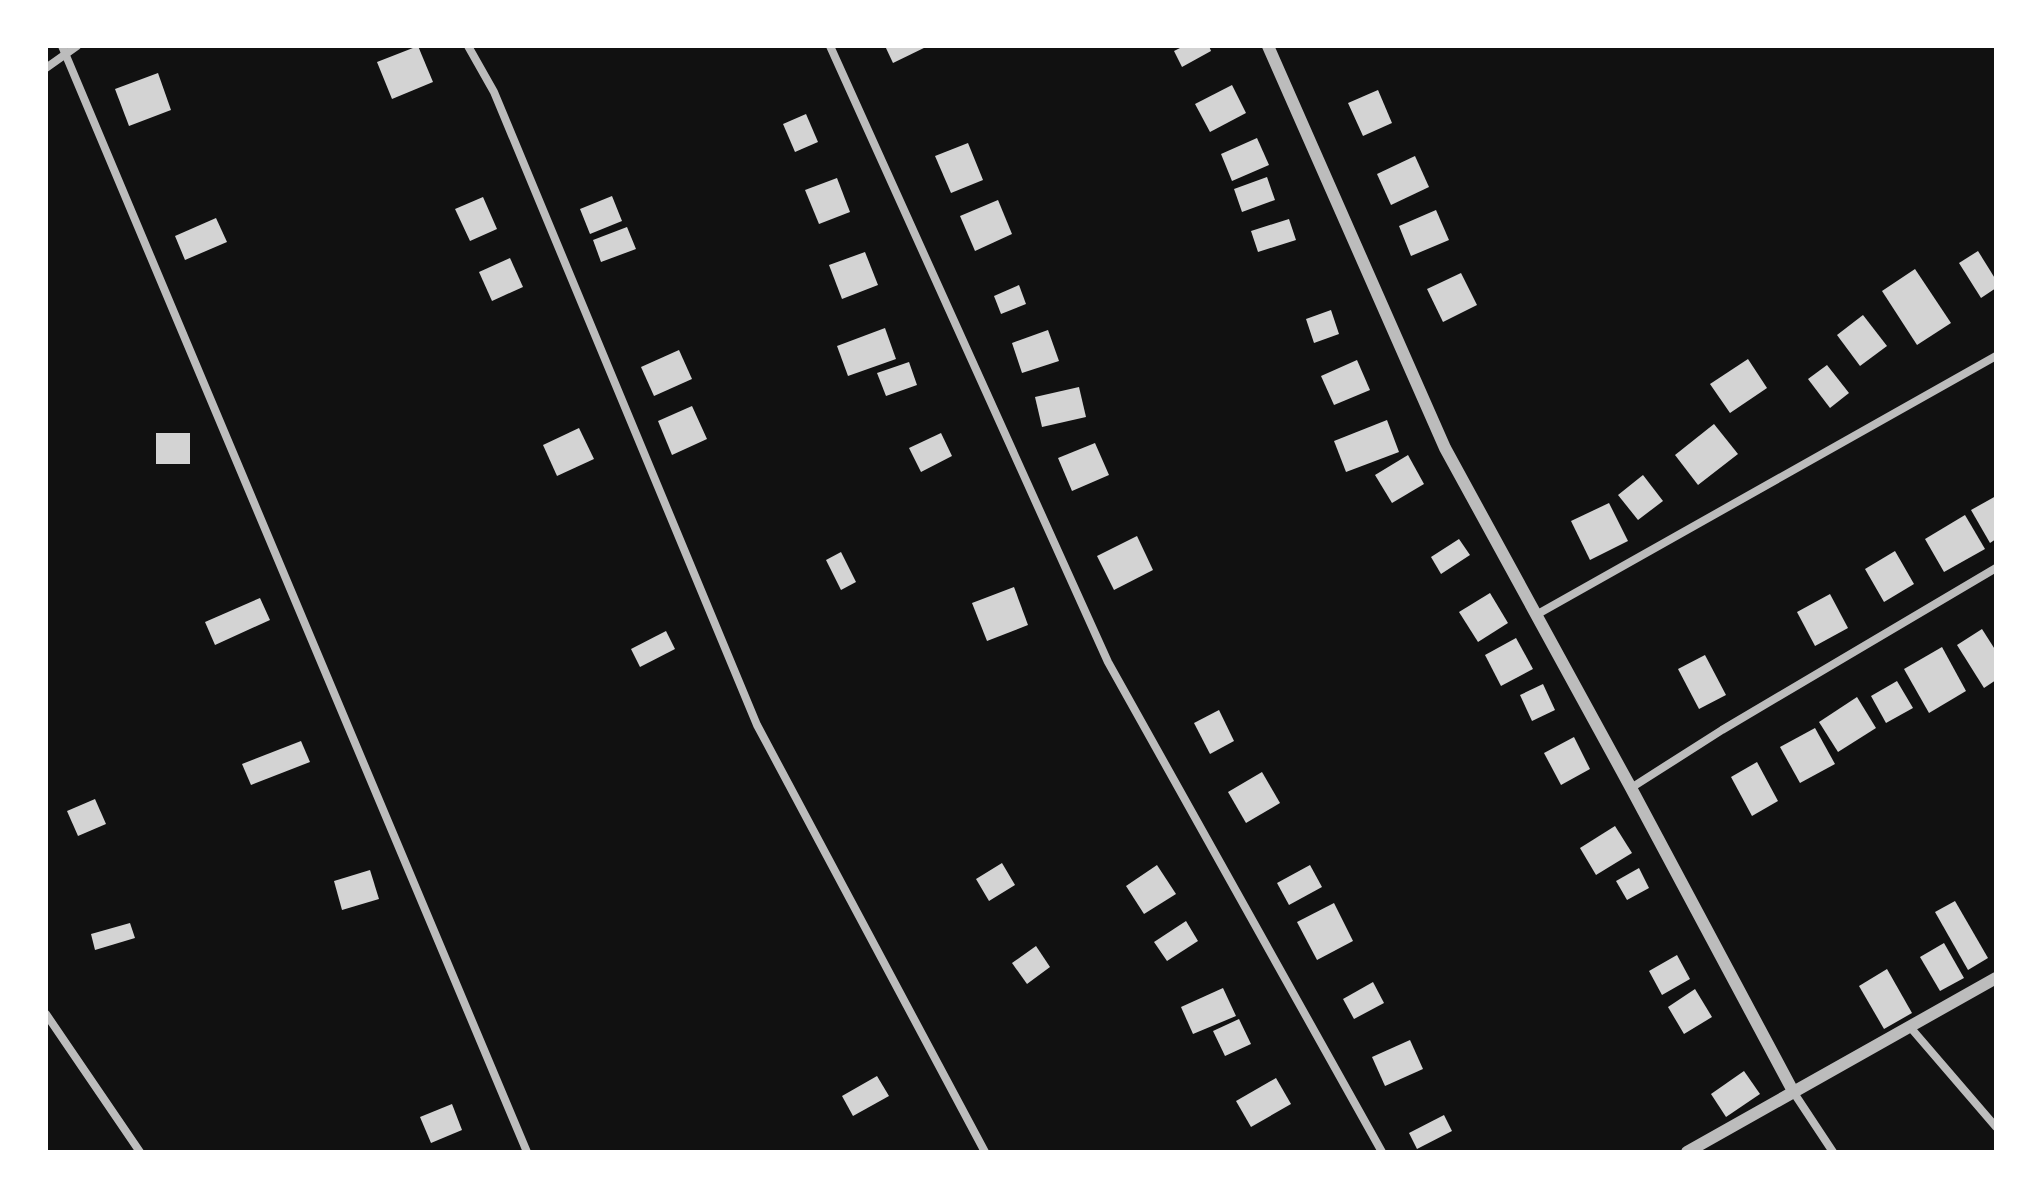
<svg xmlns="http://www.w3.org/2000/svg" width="2042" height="1198" font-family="Manrope,sans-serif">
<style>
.building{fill:#d3d3d3}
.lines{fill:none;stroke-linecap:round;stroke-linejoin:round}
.minor{stroke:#bcbcbc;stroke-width:8}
.tertiary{stroke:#bcbcbc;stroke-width:12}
</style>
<rect width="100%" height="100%" fill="#111"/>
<g class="building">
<polygon points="418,46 433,82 392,99 377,62"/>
<polygon points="885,46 928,46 893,63"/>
<polygon points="1184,46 1209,46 1211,51 1182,67 1174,51"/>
<polygon points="158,73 171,110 129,126 115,89"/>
<polygon points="1232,85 1246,113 1210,132 1195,104"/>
<polygon points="1378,90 1392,123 1363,136 1348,103"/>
<polygon points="806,114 818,142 795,152 783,124"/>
<polygon points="1257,138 1269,165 1232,181 1221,154"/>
<polygon points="968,143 983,180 951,193 935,156"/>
<polygon points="1415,156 1429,187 1391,205 1377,174"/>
<polygon points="1267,177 1275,200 1242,212 1234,189"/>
<polygon points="837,178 850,212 819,224 805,190"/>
<polygon points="612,196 622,221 590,234 580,209"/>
<polygon points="483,197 497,229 470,241 455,209"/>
<polygon points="998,200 1012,234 975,251 960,216"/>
<polygon points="1436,210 1449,240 1411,256 1399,226"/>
<polygon points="216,218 227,242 185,260 175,236"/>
<polygon points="1289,219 1296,240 1258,252 1251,231"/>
<polygon points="627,227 636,249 601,262 593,240"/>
<polygon points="1978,251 1996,280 1996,288 1981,298 1959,263"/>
<polygon points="865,252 878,285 842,299 829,265"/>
<polygon points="510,258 523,287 492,301 479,272"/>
<polygon points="1915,269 1951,323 1917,345 1882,291"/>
<polygon points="1461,273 1477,305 1443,322 1427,289"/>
<polygon points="1019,285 1026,304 1001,314 994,296"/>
<polygon points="1331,310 1339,334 1314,343 1306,319"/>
<polygon points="1863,315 1887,346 1860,366 1837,335"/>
<polygon points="885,328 896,359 848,376 837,346"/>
<polygon points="1048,330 1059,361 1022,373 1012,343"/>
<polygon points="679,350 692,379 654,396 641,367"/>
<polygon points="1748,359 1767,388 1730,413 1710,384"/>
<polygon points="1357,360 1370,390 1334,405 1321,376"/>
<polygon points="909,362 917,385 886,396 877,373"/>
<polygon points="1827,365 1849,393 1830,408 1808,379"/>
<polygon points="1079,387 1086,417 1042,427 1035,397"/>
<polygon points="692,406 707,439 672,455 658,421"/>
<polygon points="1387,420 1399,452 1346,472 1334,441"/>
<polygon points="1714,424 1738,454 1698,485 1675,455"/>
<polygon points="579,428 594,459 557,476 543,445"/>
<rect x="156" y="433" width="34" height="31"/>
<polygon points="941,433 952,456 921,472 909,448"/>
<polygon points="1095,443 1109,475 1072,491 1058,458"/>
<polygon points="1408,455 1424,484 1392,503 1375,475"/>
<polygon points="1643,475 1663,501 1638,520 1618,495"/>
<polygon points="1996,496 1996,539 1990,543 1971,510"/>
<polygon points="1609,503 1628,541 1590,560 1571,521"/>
<polygon points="1965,515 1985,549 1944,572 1925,539"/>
<polygon points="1137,536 1153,570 1114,590 1097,556"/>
<polygon points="1459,539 1470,555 1441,574 1431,557"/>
<polygon points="1895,551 1914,584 1884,602 1865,569"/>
<polygon points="841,552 856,582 841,590 826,560"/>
<polygon points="1014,587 1028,625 987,641 972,603"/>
<polygon points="1490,593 1508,623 1478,642 1459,612"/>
<polygon points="1830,594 1848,628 1815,646 1797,612"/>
<polygon points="260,598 270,620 215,645 205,622"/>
<polygon points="1982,629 1996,651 1996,680 1984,688 1957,645"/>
<polygon points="666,631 675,649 640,667 631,649"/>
<polygon points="1516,638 1533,669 1501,686 1485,655"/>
<polygon points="1942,647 1966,691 1929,713 1904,669"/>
<polygon points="1705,655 1726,695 1699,709 1678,669"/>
<polygon points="1897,681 1913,708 1886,723 1871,696"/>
<polygon points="1543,684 1555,710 1532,721 1520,695"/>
<polygon points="1857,697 1876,728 1838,752 1819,722"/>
<polygon points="1219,710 1234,741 1210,754 1194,723"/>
<polygon points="1815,728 1835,764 1800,783 1780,747"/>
<polygon points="1574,737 1590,769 1561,785 1544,753"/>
<polygon points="301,741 310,762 251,785 242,764"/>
<polygon points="1757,762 1778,801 1752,816 1731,777"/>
<polygon points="1262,772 1280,803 1246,823 1228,792"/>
<polygon points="95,799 106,824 78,836 67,811"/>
<polygon points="1615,826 1632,853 1596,875 1580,848"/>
<polygon points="1002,863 1015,885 989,901 976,879"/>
<polygon points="1157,865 1176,894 1144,914 1126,886"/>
<polygon points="1310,865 1322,887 1289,905 1277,883"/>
<polygon points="1639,868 1649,888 1627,900 1616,881"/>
<polygon points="370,870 379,899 342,910 334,881"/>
<polygon points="1955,901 1988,958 1968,970 1935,912"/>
<polygon points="1334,903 1353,941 1317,960 1297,922"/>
<polygon points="1186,921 1198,941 1167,961 1154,942"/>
<polygon points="130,923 135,938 95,950 91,934"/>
<polygon points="1944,943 1964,978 1940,991 1920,957"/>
<polygon points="1036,946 1050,967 1027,984 1012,963"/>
<polygon points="1677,955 1690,979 1662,995 1649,971"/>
<polygon points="1887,969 1912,1013 1884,1029 1859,986"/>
<polygon points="1373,982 1384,1003 1354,1019 1343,999"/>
<polygon points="1223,988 1236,1016 1193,1034 1181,1007"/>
<polygon points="1695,989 1712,1017 1684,1034 1668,1007"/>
<polygon points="1239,1019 1251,1044 1225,1056 1213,1031"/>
<polygon points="1410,1040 1423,1069 1385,1086 1372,1057"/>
<polygon points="1744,1071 1760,1094 1726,1117 1711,1094"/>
<polygon points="877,1076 889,1096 853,1116 842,1096"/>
<polygon points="1276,1078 1291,1104 1251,1127 1236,1101"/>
<polygon points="452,1104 462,1130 431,1143 420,1117"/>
<polygon points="1444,1115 1452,1131 1417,1149 1409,1133"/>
</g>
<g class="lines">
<g class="minor">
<polyline points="62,46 527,1152"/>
<polyline points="468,46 494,92 757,725 985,1152"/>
<polyline points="830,46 1108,662 1382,1152"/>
<polyline points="46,68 77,46"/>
<polyline points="1536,615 1996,356"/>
<polyline points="1631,788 1722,730 1996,568"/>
<polyline points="46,1014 140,1152"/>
<polyline points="1910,1027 1996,1127"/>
<polyline points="1794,1093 1833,1152"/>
</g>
<g class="tertiary">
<polyline points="1268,46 1445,448 1631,788 1794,1093"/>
<polyline points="1687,1152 1996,978"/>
</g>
</g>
<rect width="2042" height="1198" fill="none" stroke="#ffffff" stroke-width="96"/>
</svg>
